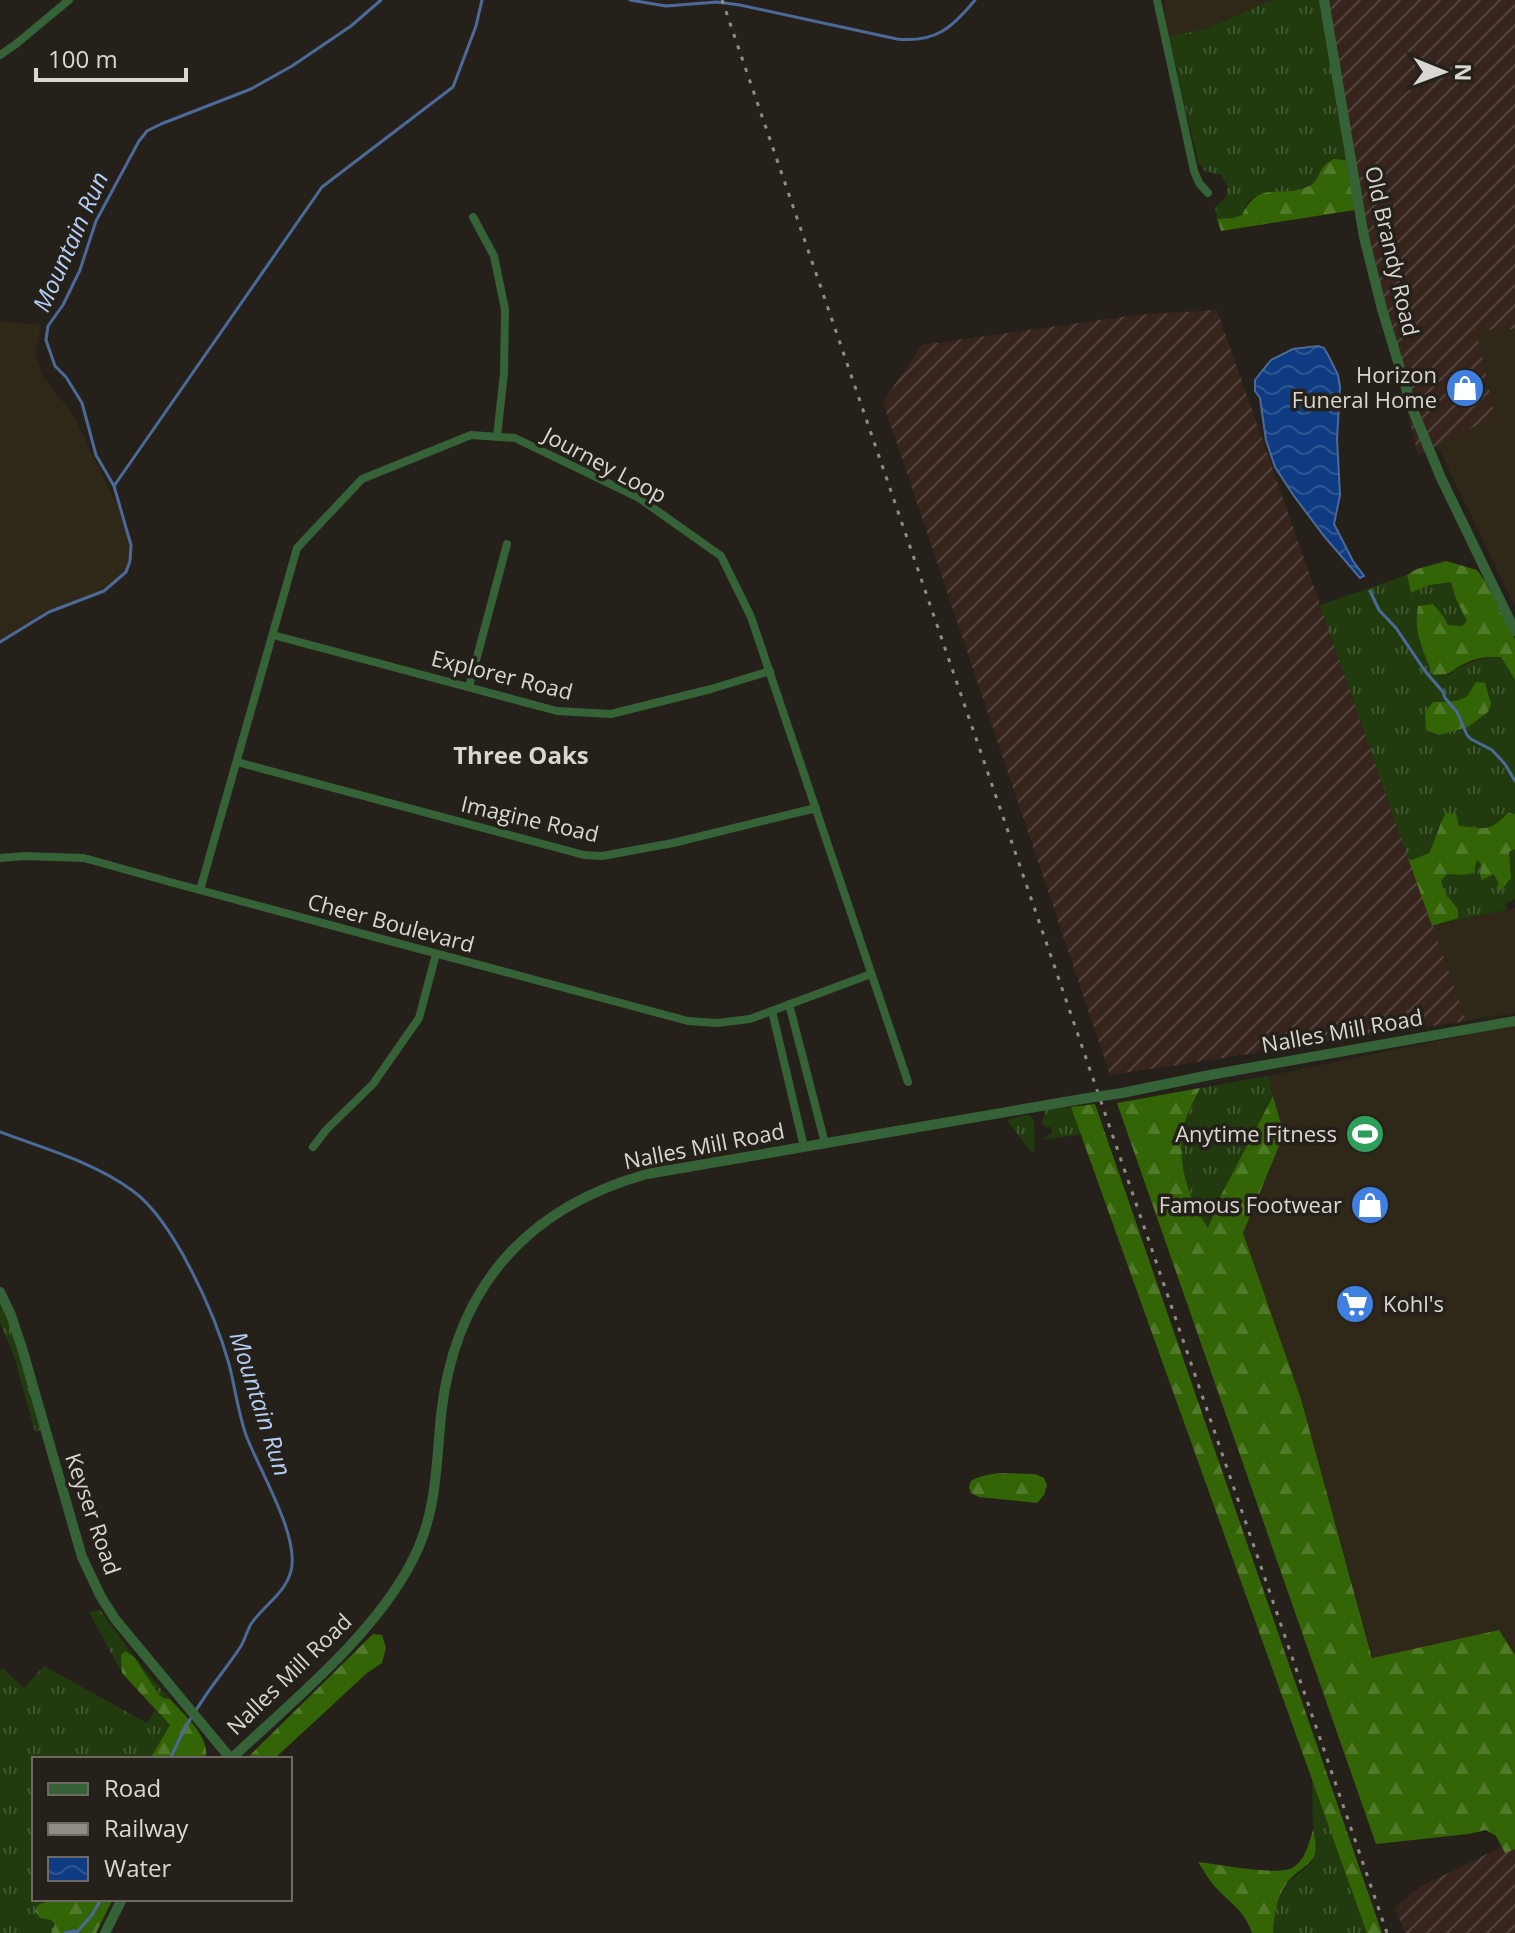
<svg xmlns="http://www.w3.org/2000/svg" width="1515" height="1933" font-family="'Open Sans',sans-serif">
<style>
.commercial{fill:#2f2818}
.industrial{fill:url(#industrial-furrows)}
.grass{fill:url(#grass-tufts)}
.forest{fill:url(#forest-firs)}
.water{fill:url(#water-waves);stroke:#4b6a99;stroke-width:2}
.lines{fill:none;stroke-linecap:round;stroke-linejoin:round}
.stream{stroke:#4b6a99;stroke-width:3}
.minor{stroke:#366237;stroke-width:8}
.tertiary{stroke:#366237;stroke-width:10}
.rail{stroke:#8f8c86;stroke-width:3;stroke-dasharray:4 8;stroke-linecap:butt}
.tertiary-bridge{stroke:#366237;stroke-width:10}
.labels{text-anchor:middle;stroke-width:7;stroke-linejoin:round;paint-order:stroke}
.street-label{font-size:22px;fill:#d9d7d2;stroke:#25211a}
.poi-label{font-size:22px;fill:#d9d7d2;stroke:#25211a;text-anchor:end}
.water-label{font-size:24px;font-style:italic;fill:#b4cef6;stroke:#25211a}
.neighbourhood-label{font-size:24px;font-weight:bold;fill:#d9d7d2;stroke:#25211a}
</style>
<defs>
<pattern id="industrial-furrows" width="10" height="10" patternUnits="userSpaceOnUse" patternTransform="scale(2)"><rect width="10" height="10" fill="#36241d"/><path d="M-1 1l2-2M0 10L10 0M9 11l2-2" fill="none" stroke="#52433d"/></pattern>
<pattern id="grass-tufts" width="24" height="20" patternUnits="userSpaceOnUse" patternTransform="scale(2)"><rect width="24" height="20" fill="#213b0f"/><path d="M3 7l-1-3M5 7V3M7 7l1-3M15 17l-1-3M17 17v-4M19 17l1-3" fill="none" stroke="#415731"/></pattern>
<pattern id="forest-firs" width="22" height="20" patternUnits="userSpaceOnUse" patternTransform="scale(2)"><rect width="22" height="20" fill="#336406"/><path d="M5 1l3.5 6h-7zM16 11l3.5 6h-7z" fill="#507929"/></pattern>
<pattern id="water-waves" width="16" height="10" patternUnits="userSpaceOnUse" patternTransform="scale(2)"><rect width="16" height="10" fill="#0e3b81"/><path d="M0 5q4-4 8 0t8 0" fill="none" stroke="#305792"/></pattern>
</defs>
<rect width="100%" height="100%" fill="#25211a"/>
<g class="commercial">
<polygon points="1163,0 1272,0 1208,28 1169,37"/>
<polygon points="0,321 41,325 35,355 43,377 74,416 117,505 131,545 126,572 104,591 62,606 0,642"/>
<polygon points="1515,329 1515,607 1437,445 1476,330"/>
<polygon points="1515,908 1515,1013 1466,1021 1432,926"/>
<polygon points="1515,1025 1515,1655 1498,1630 1373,1658 1301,1399 1243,1233 1284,1134 1268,1076"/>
</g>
<g class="industrial">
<polygon points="1308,0 1515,0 1515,329 1476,330 1495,416 1418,455"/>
<polygon points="1217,310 1466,1021 1110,1075 883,402 922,345 1135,315"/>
<polygon points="1515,1840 1515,1933 1405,1933 1395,1908 1418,1888"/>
</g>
<g class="grass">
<path d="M1272,0H1319L1346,160L1340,159L1324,165C1321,170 1319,178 1315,182C1298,200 1264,183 1247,203C1245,206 1244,211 1242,215L1233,218L1217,219L1215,207L1226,197L1228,187L1221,175L1205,171L1198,162L1169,37L1208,28Z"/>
<path d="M1407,575L1411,593L1430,585L1452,582L1456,599L1468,621L1462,626L1448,625L1444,617L1419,641L1425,654L1448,675C1466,663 1480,657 1501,657L1515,680V814H1508L1496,825L1490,828L1438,827L1435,840L1429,853L1412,860L1408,858L1320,605Z"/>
<polygon points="1515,847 1515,898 1505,905 1507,910 1442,923 1454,915 1439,891 1439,876 1473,857"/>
<path d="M1268,1076L1273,1096L1221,1195L1208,1229C1190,1199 1176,1164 1183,1128C1186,1115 1194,1100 1200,1088Z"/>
<polygon points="1071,1107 1081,1134 1043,1140 1047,1136 1052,1134 1051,1127 1046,1127 1042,1124 1045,1110"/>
<polygon points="1027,1115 1032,1117 1034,1121 1035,1151 1031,1152 1007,1120"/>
<polygon points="0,1300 7,1314 41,1430 35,1432 14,1356 0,1322"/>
<polygon points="100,1610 135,1658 170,1699 163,1698 159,1695 135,1658 121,1655 122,1673 89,1612"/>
<polygon points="44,1666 147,1723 155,1710 170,1725 150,1759 34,1759 34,1899 52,1899 43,1902 40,1918 52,1920 55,1924 51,1933 0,1933 0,1671 2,1668 24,1688"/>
<polygon points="1312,1776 1367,1933 1273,1933 1274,1908 1288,1883 1311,1863 1317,1847 1313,1830"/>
</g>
<g class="forest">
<path d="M1334,159L1346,160L1355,210L1221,231L1217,219L1233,218L1242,215C1260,178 1281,200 1309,186C1323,179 1315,168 1334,159Z"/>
<path d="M1446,561L1477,570L1485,581L1515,639V680L1501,657C1488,657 1477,657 1466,663C1449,671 1454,675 1433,675C1424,651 1413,634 1418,606L1433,604L1444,617L1448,625L1462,626L1467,621L1456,599L1451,582L1430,585L1411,593L1407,575L1417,569Z"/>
<path d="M1476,682L1485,683L1491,704L1488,712L1468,727L1439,735L1426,730L1425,712L1433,702C1443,702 1460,703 1468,695C1469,694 1475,683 1476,682Z"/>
<path d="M1446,813L1456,814L1459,826C1485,828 1489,833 1508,813L1515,814V849L1509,852L1511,878L1499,892L1498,882L1494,874L1482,880L1480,875L1481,864L1477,860L1473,873L1462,875L1447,874L1441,881L1444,892L1458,909V918L1432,926L1408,858L1412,860L1429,853C1436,839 1438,826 1446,813Z"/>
<path d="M1200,1088C1194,1101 1185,1116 1183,1130C1177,1165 1189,1199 1208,1228L1221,1195L1273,1096L1284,1134L1243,1233L1301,1399L1372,1658L1499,1630L1515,1655V1849L1505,1853L1496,1836L1486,1830L1468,1834L1376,1844L1117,1103Z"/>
<polygon points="1095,1104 1382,1933 1367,1933 1071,1107"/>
<path d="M1035,1474L1044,1478L1047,1485L1044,1495L1037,1503L979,1497L971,1493L969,1487L971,1481C989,1470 1015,1474 1035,1474Z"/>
<polygon points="373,1634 382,1635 386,1648 382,1663 367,1673 274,1759 246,1759"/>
<path d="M125,1651L135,1658L159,1695L163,1698L170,1699C185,1716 210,1736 206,1759H150L170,1725L122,1673L121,1655Z"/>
<path d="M1313,1830C1323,1866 1305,1861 1287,1883C1276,1899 1274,1915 1273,1933H1252C1244,1908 1227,1902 1212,1883C1207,1877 1203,1869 1198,1862C1217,1864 1277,1876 1292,1868C1305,1861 1309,1843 1313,1830Z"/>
<polygon points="52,1899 113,1899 96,1933 51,1933 55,1924 51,1920 40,1918 35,1911 38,1905"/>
</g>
<polygon class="water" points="1318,346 1324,348 1328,355 1338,375 1340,387 1337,439 1340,495 1334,524 1353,561 1364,576 1360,578 1324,536 1294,496 1275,467 1266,440 1260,398 1255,391 1255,380 1271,360 1293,349"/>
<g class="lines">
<g class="stream">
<path d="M630,0L666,6L717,2L740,5L897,39C935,43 952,28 975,0"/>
<polyline points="114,486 322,187 453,87 476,26 482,0"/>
<polyline points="1370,591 1379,610 1396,628 1425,671 1443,692 1445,698 1457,712 1467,735 1471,739 1492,750 1505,764 1515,781"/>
<polyline points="0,642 49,612 104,591 126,572 130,561 131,545 114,486 96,455 82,403 66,377 55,366 46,340 48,326 63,305 80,270 96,221 139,141 147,131 161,124 251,89 292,66 351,26 381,0"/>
<path d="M0,1132C45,1149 94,1162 133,1191C174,1221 215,1314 229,1364C235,1387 238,1412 246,1435C259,1470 300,1536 291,1571C285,1594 263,1606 251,1624C247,1631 245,1639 241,1646C229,1665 214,1682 202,1701C189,1719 179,1739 170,1759"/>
<polyline points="65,1933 75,1931"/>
<polyline points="76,1933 92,1915 101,1899"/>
</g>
<g class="minor">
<polyline points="1157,0 1194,171 1199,183 1208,193"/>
<polyline points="0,55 16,44 69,0"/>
<polyline points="473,217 494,256 505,309 504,373 497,437"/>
<polyline points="273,635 557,711 611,714 711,689 770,671"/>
<polyline points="469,687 507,544"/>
<polyline points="237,762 584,855 602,856 673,843 816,808"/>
<polyline points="0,858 25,856 84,858 170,882 688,1021 717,1023 750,1019 871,974"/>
<polyline points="200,890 297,548 362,479 471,435 515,438 639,498 721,556 751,617 908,1082"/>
<polyline points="789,1004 825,1143"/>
<polyline points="772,1011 804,1147"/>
<polyline points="313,1147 326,1130 373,1084 419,1018 436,954"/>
</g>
<g class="tertiary">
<polyline points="1324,0 1364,237 1382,309 1412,408 1441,478 1515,631"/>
<polyline points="1122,1093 1215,1074 1515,1021"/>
<polyline points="0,1292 11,1315 22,1348 82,1557 101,1597 115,1619 231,1759"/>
<path d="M231,1759C291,1702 373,1636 411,1563C437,1515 436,1467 441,1415C455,1289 525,1208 647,1174L1082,1099"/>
<polyline points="105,1933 122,1899"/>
</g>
<polyline class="rail" points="722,0 1387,1933"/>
<polyline class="tertiary-bridge" points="1082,1099 1122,1093"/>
</g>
<defs>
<symbol id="shop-disc" viewBox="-11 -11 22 22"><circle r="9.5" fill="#3f7fe0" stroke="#25211a"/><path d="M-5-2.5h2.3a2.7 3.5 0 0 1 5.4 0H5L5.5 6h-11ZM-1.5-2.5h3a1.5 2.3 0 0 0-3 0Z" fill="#fff"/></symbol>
<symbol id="stadium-disc" viewBox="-11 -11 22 22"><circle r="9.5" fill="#2e9e5b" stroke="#25211a"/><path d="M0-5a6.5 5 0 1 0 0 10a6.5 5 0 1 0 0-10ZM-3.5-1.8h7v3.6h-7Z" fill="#fff"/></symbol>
<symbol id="supermarket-disc" viewBox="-11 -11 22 22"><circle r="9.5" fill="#3f7fe0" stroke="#25211a"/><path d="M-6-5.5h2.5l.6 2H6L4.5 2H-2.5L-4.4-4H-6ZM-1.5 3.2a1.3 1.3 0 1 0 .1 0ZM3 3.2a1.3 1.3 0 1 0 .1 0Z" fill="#fff"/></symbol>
</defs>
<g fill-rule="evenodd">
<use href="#shop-disc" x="1443" y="366" width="44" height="44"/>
<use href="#stadium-disc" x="1343" y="1112" width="44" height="44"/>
<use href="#shop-disc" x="1348" y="1183" width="44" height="44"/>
<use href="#supermarket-disc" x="1333" y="1282" width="44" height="44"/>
</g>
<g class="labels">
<g class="street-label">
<text transform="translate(1392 251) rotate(77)" y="8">Old Brandy Road</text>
<text transform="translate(605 465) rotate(28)" y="8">Journey Loop</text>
<text transform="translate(502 675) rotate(14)" y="8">Explorer Road</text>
<text transform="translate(530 819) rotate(13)" y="8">Imagine Road</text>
<text transform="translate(391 923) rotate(15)" y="8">Cheer Boulevard</text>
<text transform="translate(1342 1031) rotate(-10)" y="8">Nalles Mill Road</text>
<text transform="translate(704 1146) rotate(-11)" y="8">Nalles Mill Road</text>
<text transform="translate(93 1514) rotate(71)" y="8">Keyser Road</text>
<text transform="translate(289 1674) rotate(-44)" y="8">Nalles Mill Road</text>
</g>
<g class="poi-label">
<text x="1437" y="383">Horizon<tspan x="1437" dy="25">Funeral Home</tspan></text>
<text x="1337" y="1142">Anytime Fitness</text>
<text x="1342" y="1213">Famous Footwear</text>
<text x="1383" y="1312" text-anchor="start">Kohl's</text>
</g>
<g class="water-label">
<text transform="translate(71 242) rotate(-66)" y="8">Mountain Run</text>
<text transform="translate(260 1404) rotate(72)" y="8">Mountain Run</text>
</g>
<g class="neighbourhood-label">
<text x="521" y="764">Three Oaks</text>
</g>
</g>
<rect x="32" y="1757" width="260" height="144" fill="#25211a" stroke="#6d6a64" stroke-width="2"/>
<rect x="48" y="1783" width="40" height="12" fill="#366237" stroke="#6d6a64" stroke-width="2"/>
<text x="104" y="1797" font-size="24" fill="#d9d7d2">Road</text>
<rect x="48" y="1823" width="40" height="12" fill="#8f8c86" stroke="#6d6a64" stroke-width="2"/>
<text x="104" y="1837" font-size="24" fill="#d9d7d2">Railway</text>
<rect x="48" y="1857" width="40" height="24" fill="url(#water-waves)" stroke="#6d6a64" stroke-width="2"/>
<text x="104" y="1877" font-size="24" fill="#d9d7d2">Water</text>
<g transform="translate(1443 72) rotate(91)" stroke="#25211a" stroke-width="6" paint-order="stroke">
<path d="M0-6L14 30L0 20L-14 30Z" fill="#d9d7d2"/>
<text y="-12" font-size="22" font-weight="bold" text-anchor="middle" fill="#d9d7d2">N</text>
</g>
<path d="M36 68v12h150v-12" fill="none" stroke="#d9d7d2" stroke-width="4"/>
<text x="48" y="68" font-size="24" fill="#d9d7d2" stroke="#25211a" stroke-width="6" paint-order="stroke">100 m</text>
</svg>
